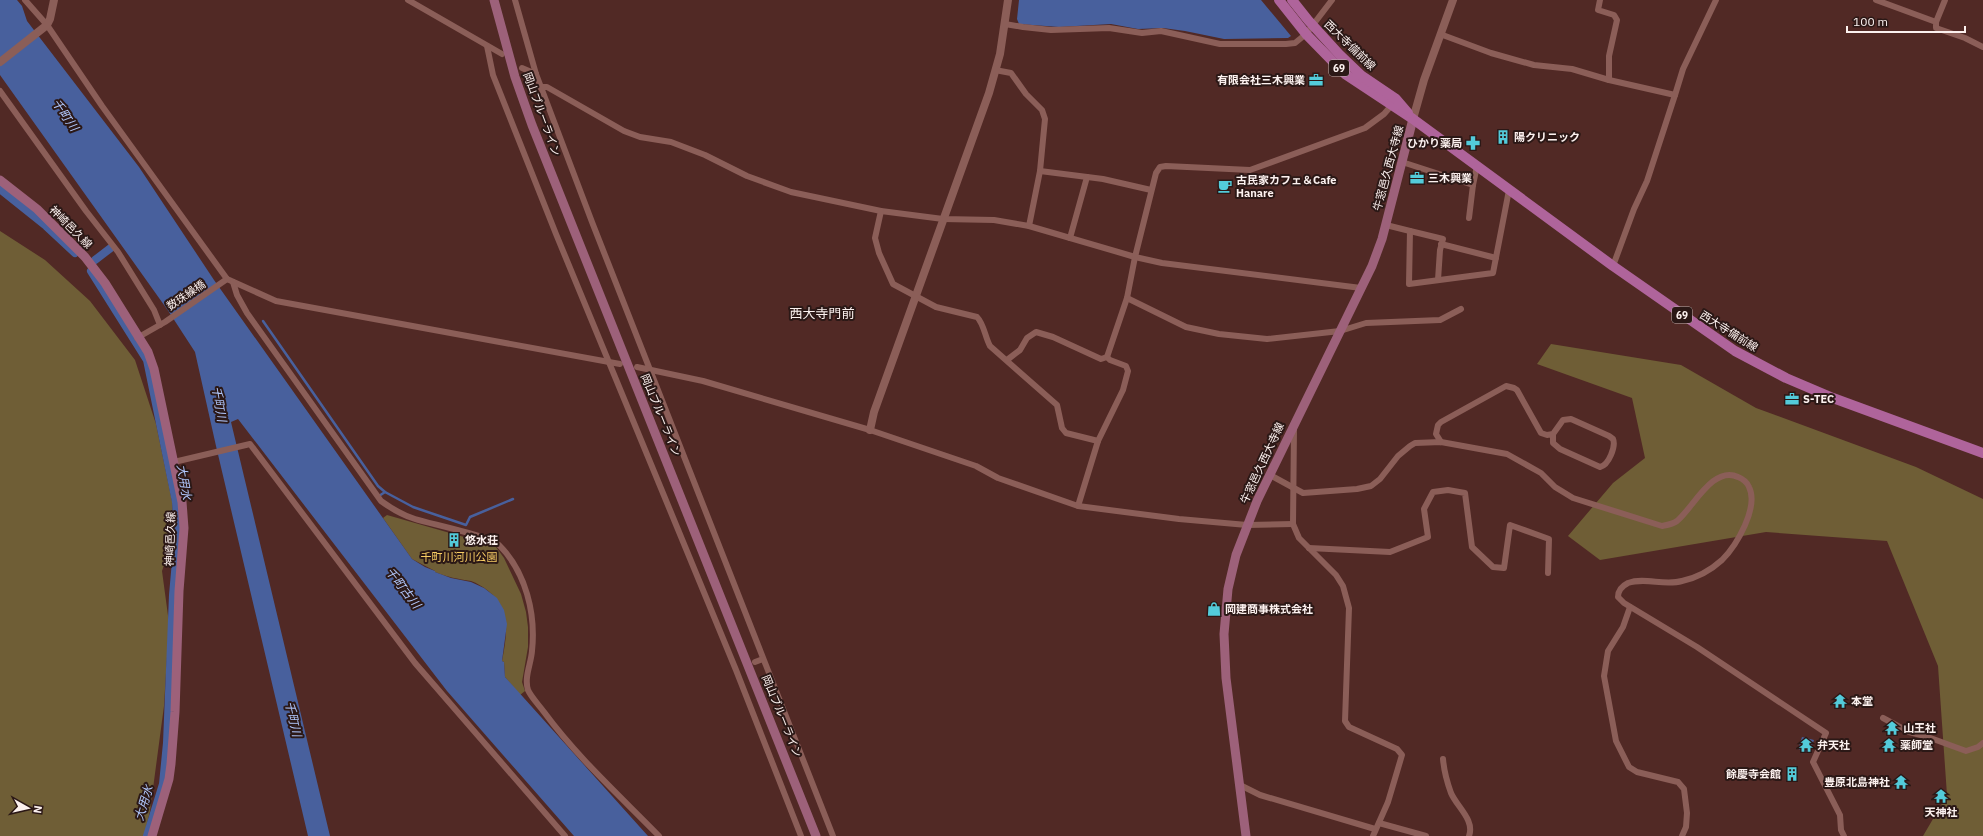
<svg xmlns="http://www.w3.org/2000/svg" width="1983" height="836" font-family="'IBM Plex Sans','Noto Sans JP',sans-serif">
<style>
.green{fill:#6f5e36}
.water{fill:#48609d}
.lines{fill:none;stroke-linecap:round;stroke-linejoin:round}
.stream{stroke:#48609d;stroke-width:2.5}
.canal{stroke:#48609d;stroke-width:8}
.minor{stroke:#8b5e58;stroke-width:6}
.tertiary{stroke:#8b5e58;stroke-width:8}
.secondary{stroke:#9d617a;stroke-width:9}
.primary{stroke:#af649b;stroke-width:10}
.labels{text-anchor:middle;stroke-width:4;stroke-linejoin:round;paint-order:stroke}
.shield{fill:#2b1816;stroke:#bdb0ae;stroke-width:1}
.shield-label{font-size:10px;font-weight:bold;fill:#fcf1ef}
.street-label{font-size:11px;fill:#fcf1ef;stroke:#2b1816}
.poi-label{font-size:11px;font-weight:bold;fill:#fcf1ef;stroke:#2b1816;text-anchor:start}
.park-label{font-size:11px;fill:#f8cd64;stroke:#2b1816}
.water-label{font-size:12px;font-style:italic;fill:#b0c7fc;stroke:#2b1816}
.quarter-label{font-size:13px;fill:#fcf1ef;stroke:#2b1816}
</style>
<rect width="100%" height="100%" fill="#512925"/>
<g class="green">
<polygon points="0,231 45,260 90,301 135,360 156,424 172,501 174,535 162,571 169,623 164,706 150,811 144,836 0,836"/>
<polygon points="1551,344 1681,365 1756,408 1916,467 1983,499 1983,836 1923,836 1947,795 1938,666 1887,541 1766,532 1600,560 1568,536 1613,483 1645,458 1632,398 1537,364"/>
<path d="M387,515L485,543L496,547L504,558L521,594L526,612L528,627V647L522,682L525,691L520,695L505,677L504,662L502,661C507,635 512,608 487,590C483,587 477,583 471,581C458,579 447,577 435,572V571L412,559L383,518Z"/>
</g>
<g class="water">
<polygon points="0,0 17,0 22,6 27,21 139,167 214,280 412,559 425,567 435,571 435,572 451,578 471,582 484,588 497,598 504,610 507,624 502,661 504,662 505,677 648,836 574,836 447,691 238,419 231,422 330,836 308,836 216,446 195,352 169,312 0,75"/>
<polygon points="1019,0 1261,0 1291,36 1288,38 1224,39 1185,31 1163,28 1138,29 1111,24 1059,27 1019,24 1017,19"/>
<polygon points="1802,737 1814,740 1809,753 1798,749"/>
</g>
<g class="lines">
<g class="stream">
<polyline points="263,321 378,486 385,492"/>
<polyline points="379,496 385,492 413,507 466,525 470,517 513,499"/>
</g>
<g class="canal">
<polyline points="0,189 46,226 75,253"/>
<polyline points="95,260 112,247"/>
<polyline points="91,271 147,360 176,502 178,538 173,595 167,743 163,784 147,836"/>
</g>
<g class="minor">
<polyline points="25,0 47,25 102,106 227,279 276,301 620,364"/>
<polyline points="408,0 502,54"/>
<polyline points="515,0 536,74 592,222 833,836"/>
<polyline points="1600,0 1598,10 1614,15 1617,20 1609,56 1609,80"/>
<polyline points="1876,0 1936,22 1936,28 1965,38 1983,47"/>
<polyline points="1936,22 1945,0"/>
<polyline points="1005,24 1023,27 1051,30 1109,28 1142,33 1161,31 1220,44 1286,44 1295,43 1306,34 1332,0"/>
<polyline points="1440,34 1491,53 1534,65 1572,69 1609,80 1675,95 1683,69 1716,0"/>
<polyline points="487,46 493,75 556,234 736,670 801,836"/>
<polyline points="522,68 536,74"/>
<polyline points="995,70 1011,73 1026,94 1042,110 1045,119 1040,171 1029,226"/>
<polyline points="540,87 547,87 624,131 640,137 671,142 705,155 747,176 791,192 881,211 943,219 994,220 1029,226 1135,257 1162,263 1361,288"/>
<polyline points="0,91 86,211 118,252 154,310 160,325"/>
<polyline points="1402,162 1473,185 1477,166"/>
<polyline points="1040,171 1103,179 1151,190"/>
<path d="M881,211L875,238L879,253L893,284L936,307L977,317C984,324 985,337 990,346L1057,405L1062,428L1066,433L1098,441"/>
<polyline points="1469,218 1473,185"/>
<polyline points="1386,225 1410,231 1409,284 1493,273 1509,190"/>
<polyline points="1410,231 1443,239 1440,250 1438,280"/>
<polyline points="1070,238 1087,177"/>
<polyline points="1441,244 1496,258"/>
<polyline points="1613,266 1634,209 1647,181 1675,95"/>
<path d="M233,282L237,295L247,313L381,501C392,509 402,515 415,519C431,524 490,536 499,545C526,572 536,614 532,651C531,664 524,677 528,690C531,697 539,705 544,712C577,757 620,796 659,836"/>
<polyline points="1127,298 1186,327 1219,334 1267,339 1340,331 1366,323 1440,320 1461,309"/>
<polyline points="137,338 165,322 227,279"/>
<polyline points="1007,360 1020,350 1027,338 1036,332 1053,337 1101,359 1107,357"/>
<polyline points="637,367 703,381 870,430 976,466 998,478 1078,506 1179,519 1247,525 1293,524"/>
<polyline points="1294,428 1293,524 1299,538 1336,575 1343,586 1349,608 1345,721 1349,727 1397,749 1402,755 1388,802 1373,836"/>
<path d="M1441,442L1436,434L1438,425L1441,422L1506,386L1514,388L1517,390L1541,433L1547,435L1553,434V443L1560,449L1600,467C1609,465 1616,446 1613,439L1609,436L1571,419L1563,420L1553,434"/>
<polyline points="174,462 250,444 415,663 565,836"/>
<path d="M1270,475L1303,493L1357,489L1371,486L1380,479L1398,456L1410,446L1415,443L1441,442L1507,454L1541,473L1555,487L1573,498L1662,526C1667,525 1673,524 1677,521C1693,508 1713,465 1738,477C1743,479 1747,482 1749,487C1759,507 1737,545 1722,560C1711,570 1696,578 1682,581C1664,586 1645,577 1628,583C1622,586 1618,591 1618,597L1624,603L1697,647L1826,733L1813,762L1840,815L1841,830L1844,836"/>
<polyline points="1078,506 1098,441 1123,390 1128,371 1126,366 1110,360 1107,357 1127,298 1135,257 1156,173 1160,167 1166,166 1250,170 1365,128 1384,114 1391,106"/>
<polyline points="1309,548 1390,552 1428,537 1424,509 1433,492 1448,490 1465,493 1472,547 1493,567 1504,568 1510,525 1549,539 1548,573"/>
<polyline points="1630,607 1623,627 1608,651 1604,676 1616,741 1629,767 1637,772 1678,782 1684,789 1687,813 1686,827 1682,836"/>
<polyline points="755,662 763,659"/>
<polyline points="1883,718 1909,732 1925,736 1966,751 1978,747 1983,743"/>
<path d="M1443,759C1444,771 1447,782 1451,793C1457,807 1475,820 1469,836"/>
<polyline points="1240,785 1260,795 1375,829"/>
<polyline points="1379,823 1426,836"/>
</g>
<g class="tertiary">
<polyline points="0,62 47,25 50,19 54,0"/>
<polyline points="1413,119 1424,80 1453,0"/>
<polyline points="870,430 874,412 989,93 1000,54 1008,0"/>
</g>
<g class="secondary">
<polyline points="494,0 515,77 532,125 816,836"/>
<polyline points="0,180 37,209 85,257 105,283 148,352 154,369 182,502 184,528 179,591 175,712 171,764 169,779 152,836"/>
<polyline points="1246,836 1226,678 1224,634 1228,589 1236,555 1257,501 1372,266 1382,239 1413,119"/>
</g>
<g class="primary">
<polyline points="1279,0 1306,34 1345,74 1413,119 1613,266 1735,351 1786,378 1833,398 1983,453"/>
<polyline points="1292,0 1308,20 1339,54 1362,76 1396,99 1408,113"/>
</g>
</g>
<defs>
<symbol id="office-bare" viewBox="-9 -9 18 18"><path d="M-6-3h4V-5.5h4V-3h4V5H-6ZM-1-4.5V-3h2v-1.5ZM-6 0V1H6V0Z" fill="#53cbda" stroke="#2b1816" stroke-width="2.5" paint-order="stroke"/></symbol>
<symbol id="building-bare" viewBox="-9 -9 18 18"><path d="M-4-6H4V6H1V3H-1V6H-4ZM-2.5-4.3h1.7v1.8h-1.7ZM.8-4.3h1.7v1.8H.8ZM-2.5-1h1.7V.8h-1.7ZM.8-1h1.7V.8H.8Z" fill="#53cbda" stroke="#2b1816" stroke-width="2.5" paint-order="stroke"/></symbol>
<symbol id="pharmacy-bare" viewBox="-9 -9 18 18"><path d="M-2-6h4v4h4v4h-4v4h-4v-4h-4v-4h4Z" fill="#53cbda" stroke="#2b1816" stroke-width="2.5" paint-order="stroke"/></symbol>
<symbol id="cafe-bare" viewBox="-9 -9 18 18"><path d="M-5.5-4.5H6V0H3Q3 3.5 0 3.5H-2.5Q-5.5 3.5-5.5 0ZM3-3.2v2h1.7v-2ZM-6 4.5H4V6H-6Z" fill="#53cbda" stroke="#2b1816" stroke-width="2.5" paint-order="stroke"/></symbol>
<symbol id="shop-bare" viewBox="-9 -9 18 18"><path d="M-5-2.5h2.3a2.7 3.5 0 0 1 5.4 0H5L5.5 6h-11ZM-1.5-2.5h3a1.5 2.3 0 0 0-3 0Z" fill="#53cbda" stroke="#2b1816" stroke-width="2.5" paint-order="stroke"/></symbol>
<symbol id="temple-bare" viewBox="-9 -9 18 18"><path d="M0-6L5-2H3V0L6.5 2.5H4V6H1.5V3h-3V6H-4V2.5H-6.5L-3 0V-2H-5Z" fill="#53cbda" stroke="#2b1816" stroke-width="2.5" paint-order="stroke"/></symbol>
</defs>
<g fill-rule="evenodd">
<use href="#office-bare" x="1306" y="70" width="20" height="20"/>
<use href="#building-bare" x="1493" y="127" width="20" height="20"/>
<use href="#pharmacy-bare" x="1463" y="133" width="20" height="20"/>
<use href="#office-bare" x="1407" y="168" width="20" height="20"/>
<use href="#cafe-bare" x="1215" y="176" width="20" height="20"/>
<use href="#office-bare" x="1782" y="389" width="20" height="20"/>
<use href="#building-bare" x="444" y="530" width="20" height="20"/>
<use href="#shop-bare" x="1204" y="599" width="20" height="20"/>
<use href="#temple-bare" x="1830" y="691" width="20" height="20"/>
<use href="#temple-bare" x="1882" y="718" width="20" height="20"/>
<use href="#temple-bare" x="1796" y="735" width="20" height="20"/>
<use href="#temple-bare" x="1879" y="735" width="20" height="20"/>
<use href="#building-bare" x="1782" y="764" width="20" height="20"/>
<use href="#temple-bare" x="1891" y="772" width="20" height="20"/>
<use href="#temple-bare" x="1931" y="786" width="20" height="20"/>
</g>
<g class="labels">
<g class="shield">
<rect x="1329" y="60" width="20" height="16" rx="3"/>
<rect x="1672" y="307" width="20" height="16" rx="3"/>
</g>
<g class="shield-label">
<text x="1339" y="72">69</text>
<text x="1682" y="319">69</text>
</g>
<g class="street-label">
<text transform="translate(1350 45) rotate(44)" y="4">西大寺備前線</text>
<text transform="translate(542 114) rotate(70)" y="4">岡山ブルーライン</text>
<text transform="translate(1388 168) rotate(-75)" y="4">牛窓邑久西大寺線</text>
<text transform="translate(71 227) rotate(45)" y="4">神崎邑久線</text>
<text transform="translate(186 295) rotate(-34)" y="4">数珠繰橋</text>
<text transform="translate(1729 331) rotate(32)" y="4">西大寺備前線</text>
<text transform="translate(661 415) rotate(68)" y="4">岡山ブルーライン</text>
<text transform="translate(1262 463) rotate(-65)" y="4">牛窓邑久西大寺線</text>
<text transform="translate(170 539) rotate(-88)" y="4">神崎邑久線</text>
<text transform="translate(782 716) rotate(68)" y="4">岡山ブルーライン</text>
</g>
<g class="poi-label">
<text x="1305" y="84" text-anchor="end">有限会社三木興業</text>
<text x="1514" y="141">陽クリニック</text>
<text x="1462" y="147" text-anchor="end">ひかり薬局</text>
<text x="1428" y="182">三木興業</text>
<text x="1236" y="184">古民家カフェ＆Cafe<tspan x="1236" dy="13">Hanare</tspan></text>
<text x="1803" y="403">S-TEC</text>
<text x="465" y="544">悠水荘</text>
<text x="1225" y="613">岡建商事株式会社</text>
<text x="1851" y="705">本堂</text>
<text x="1903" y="732">山王社</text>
<text x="1817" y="749">弁天社</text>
<text x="1900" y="749">薬師堂</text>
<text x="1781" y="778" text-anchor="end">餘慶寺会館</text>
<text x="1890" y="786" text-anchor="end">豊原北島神社</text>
<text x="1941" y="816" text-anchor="middle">天神社</text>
</g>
<g class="park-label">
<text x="459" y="561">千町川河川公園</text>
</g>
<g class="water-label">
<text transform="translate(65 115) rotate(55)" y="4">千町川</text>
<text transform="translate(219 404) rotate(80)" y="4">千町川</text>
<text transform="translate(184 482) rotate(80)" y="4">大用水</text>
<text transform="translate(403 588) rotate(52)" y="4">千町古川</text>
<text transform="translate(293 719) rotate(77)" y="4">千町川</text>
<text transform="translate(144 803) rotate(-73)" y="4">大用水</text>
</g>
<g class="quarter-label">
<text x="822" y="318">西大寺門前</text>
</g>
</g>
<g transform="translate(28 808) rotate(98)" stroke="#2b1816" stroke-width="3" paint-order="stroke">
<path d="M0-3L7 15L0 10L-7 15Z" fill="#fcf1ef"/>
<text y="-6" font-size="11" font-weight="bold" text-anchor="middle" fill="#fcf1ef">N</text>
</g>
<path d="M1847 26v6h118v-6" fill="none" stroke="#fcf1ef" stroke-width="2"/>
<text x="1853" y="26" font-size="12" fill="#fcf1ef" stroke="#2b1816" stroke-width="3" paint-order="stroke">100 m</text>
</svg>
